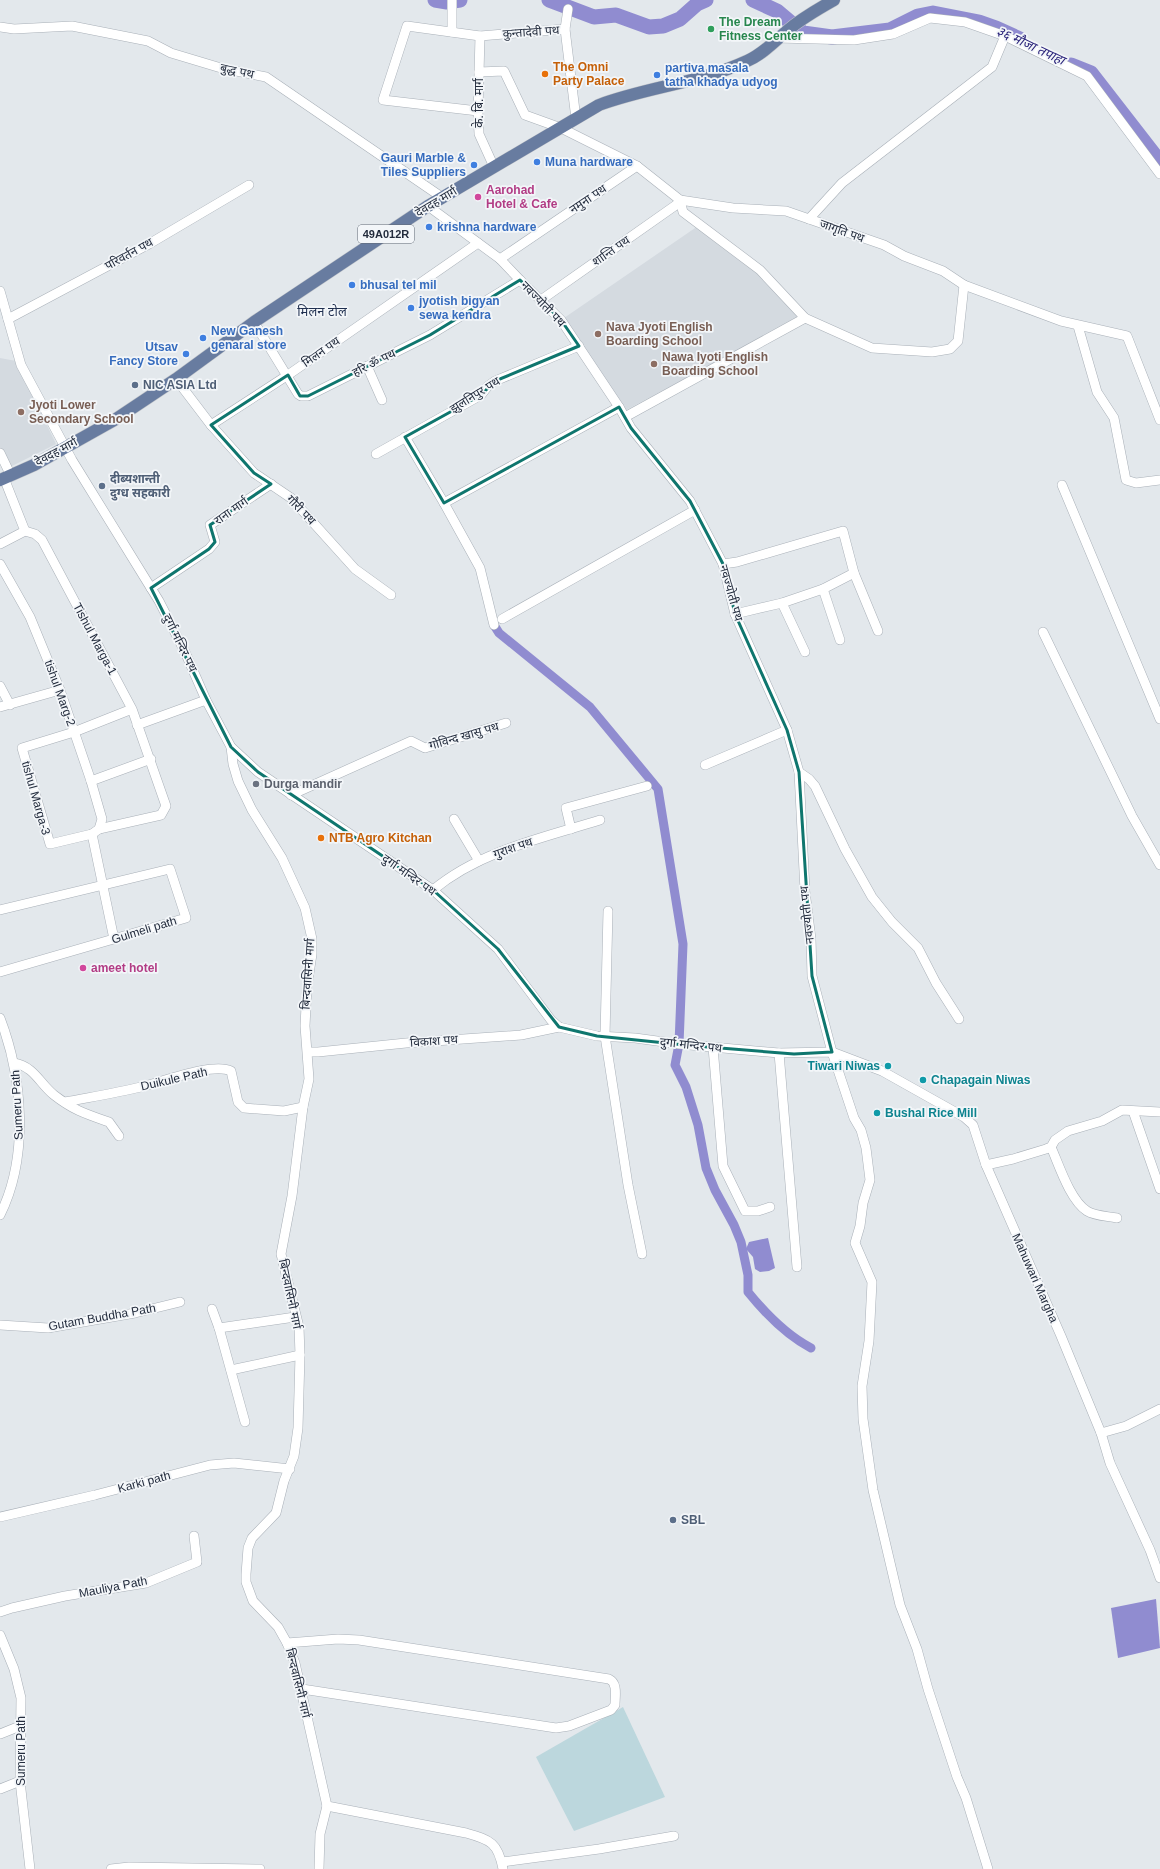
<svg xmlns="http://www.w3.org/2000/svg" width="1160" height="1869" font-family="Helvetica,'Noto Sans Devanagari',sans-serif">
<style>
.built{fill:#d4dae0}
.green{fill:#bcd7dd}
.water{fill:#908cd0}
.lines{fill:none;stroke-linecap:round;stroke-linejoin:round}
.canal{stroke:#908cd0;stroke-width:9}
.river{stroke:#908cd0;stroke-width:15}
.street-casing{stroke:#a9b0b8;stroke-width:10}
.primary-casing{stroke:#c1c4c9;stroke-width:13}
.street{stroke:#fff;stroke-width:9}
.primary{stroke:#687ca0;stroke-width:12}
.marked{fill:none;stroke:#0f766e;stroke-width:3;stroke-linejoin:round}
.leisure-dot{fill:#2e9e5b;stroke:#f3f6f9;stroke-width:1.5}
.food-dot{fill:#e8710a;stroke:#f3f6f9;stroke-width:1.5}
.shop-dot{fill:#3f7fe0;stroke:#f3f6f9;stroke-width:1.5}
.hotel-dot{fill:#d1479c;stroke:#f3f6f9;stroke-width:1.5}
.education-dot{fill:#8d6e63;stroke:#f3f6f9;stroke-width:1.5}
.service-dot{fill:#5c6f8a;stroke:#f3f6f9;stroke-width:1.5}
.worship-dot{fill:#6b7280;stroke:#f3f6f9;stroke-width:1.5}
.culture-dot{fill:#0f9aa8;stroke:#f3f6f9;stroke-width:1.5}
.labels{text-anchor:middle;stroke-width:3.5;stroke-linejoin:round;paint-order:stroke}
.shield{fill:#f3f6f9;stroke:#616975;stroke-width:1}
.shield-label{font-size:11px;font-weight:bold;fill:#232c3d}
.leisure-label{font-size:12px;font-weight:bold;fill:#27864d;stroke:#f3f6f9;text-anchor:start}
.street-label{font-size:12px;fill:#232c3d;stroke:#f3f6f9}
.food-label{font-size:12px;font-weight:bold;fill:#c56008;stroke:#f3f6f9;text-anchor:start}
.shop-label{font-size:12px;font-weight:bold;fill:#366cbe;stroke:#f3f6f9;text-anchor:start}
.hotel-label{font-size:12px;font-weight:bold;fill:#b23c85;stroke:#f3f6f9;text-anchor:start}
.education-label{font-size:12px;font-weight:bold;fill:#785e54;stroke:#f3f6f9;text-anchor:start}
.service-label{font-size:12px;font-weight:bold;fill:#4e5e75;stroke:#f3f6f9;text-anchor:start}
.worship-label{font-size:12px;font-weight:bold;fill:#5b616d;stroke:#f3f6f9;text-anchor:start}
.culture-label{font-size:12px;font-weight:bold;fill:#0d838f;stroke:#f3f6f9;text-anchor:start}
.water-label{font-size:13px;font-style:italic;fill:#251e77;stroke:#f3f6f9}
.neighbourhood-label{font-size:13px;fill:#1f2f4f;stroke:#f3f6f9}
</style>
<rect width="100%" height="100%" fill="#e3e8ec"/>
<g class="built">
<polygon points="698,226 759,271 801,317 626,410 564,318"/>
<polygon points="0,358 16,361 56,444 6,469 0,454"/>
</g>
<polygon class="green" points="623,1707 665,1797 574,1831 536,1757"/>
<g class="water">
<polygon points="768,1238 775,1268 769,1271 760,1272 755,1269 753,1257 746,1249 749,1242"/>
<polygon points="1156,1599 1160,1648 1118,1658 1111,1608"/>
</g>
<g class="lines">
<path class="canal" d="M494,625L499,633L590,707L658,789L683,944L679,1044L675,1065L686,1087L698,1125L706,1168L715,1190L734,1225L741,1242L748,1275V1292C765,1313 786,1335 811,1348"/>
<g class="river">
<polyline points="435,0 447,2 460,0"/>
<polyline points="549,0 594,17 616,15 649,27 663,26 680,19 697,4 706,0"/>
<polyline points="753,0 777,11 803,33 832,37 890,30 918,16 933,13 979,22 996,28 1020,39"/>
<polyline points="1071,65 1091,73 1160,162"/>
</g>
<defs>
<g id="street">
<polyline points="0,27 14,29 72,26 148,41 171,53 221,68 266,77 443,198"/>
<polyline points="565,29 568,9"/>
<polyline points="452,32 452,0"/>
<polyline points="480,36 478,111 479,134 494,167"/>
<polyline points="778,38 854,40 893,34 930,18 965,22 1005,36 1087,76 1160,174"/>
<polyline points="479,72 504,71 525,115 561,128 637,166 680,200 733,208 786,211 884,245 904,256 943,271 964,285 1061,321 1127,336 1160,420"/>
<polyline points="478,111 383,100 407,26 480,36 565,29 576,119"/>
<polyline points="680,200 683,212 760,270 805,318 872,348 932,352 950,349 958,341 964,285"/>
<polyline points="428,206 500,259 520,280 561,320 619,407 631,428 690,501 723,564 735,614 787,730 799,772 805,891 811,939 812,976 832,1052 854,1118 861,1130 866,1148 870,1180 863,1203 860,1226 855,1243 872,1282 869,1341 862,1386 863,1419 873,1490 900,1605 917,1649 928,1689 957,1777 966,1798 988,1869"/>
<polyline points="809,219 842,183 992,67 1005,36"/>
<polyline points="500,259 637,166"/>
<polyline points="0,291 21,365 72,460 159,601 185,652 206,700 231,747 258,772 433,890 498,949 551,1020 559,1027 597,1036 635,1038 679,1044 779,1053 832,1052 882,1071 964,1117 973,1125 986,1165 1061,1336 1101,1433 1110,1463 1150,1550 1160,1578"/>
<polyline points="541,300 676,205 680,200"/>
<polyline points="8,319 149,244 249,185"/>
<polyline points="254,322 298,394 301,396 308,396 430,335 520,280"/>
<polyline points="1078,326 1097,392 1114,418 1126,480 1136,483 1160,480"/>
<polyline points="367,366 382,400"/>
<polyline points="176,379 211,425 288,375 478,243"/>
<polyline points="625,417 805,318"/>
<polyline points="211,425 254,473 291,498 355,569 391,595"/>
<polyline points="405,437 444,503 480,568 494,625"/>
<polyline points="0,453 11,476"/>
<polyline points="376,454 481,395 488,386 495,381 579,346"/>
<polyline points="1062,485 1160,719"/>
<polyline points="444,503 619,407"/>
<polyline points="25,531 35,534 42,540 132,709 166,806 161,815 99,829 92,834 50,844 22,748 74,732 132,709"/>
<polyline points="0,544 25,531 4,478"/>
<polyline points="0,564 30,617 60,690 91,781 102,819 99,829"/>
<polyline points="723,564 737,562 843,531 854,573 823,589 782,603 735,614"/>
<polyline points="854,573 878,631"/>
<polyline points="151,588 209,549 215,542 210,525 271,484"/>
<polyline points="823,589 840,640"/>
<polyline points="782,603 805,652"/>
<polyline points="502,619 695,510"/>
<polyline points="1043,632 1132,816 1160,865"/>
<polyline points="0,686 10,705"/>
<polyline points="0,707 60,690"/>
<polyline points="137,725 206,700"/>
<polyline points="231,747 233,764 238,781 252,810 282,858 305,908 312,939 312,954 307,987 305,1026 309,1079 303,1107 292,1196 281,1254 299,1327 300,1355 298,1428 294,1456 284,1481 276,1513 252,1538 248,1548 246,1574 246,1582 253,1601 278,1627 287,1643 295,1663 327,1806"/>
<polyline points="705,765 787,730"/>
<polyline points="799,772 809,779 815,786 845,849 872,897 892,922 918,948 936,983 959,1019"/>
<polyline points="91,781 151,759"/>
<polyline points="291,795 411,741 425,748 506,723"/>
<polyline points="454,819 479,861"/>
<polyline points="571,829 566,808 647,786"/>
<polyline points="92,834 114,939"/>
<path d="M433,890C480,851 542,838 600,820"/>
<polyline points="0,910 170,869 186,918 0,972"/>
<polyline points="608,911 605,1036 628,1185 642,1254"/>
<path d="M0,1018C23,1078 29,1157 0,1215"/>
<polyline points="713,1047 723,1166 745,1211 758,1211 770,1207"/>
<polyline points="308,1052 318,1052 406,1043 521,1035 559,1027"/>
<polyline points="779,1053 797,1267"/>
<path d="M14,1063C35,1067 39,1083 54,1095C73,1110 86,1114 109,1122L119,1136"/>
<path d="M65,1102C91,1097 116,1093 141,1087C162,1082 213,1062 231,1071L238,1102L244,1108L284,1111L303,1107"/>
<polyline points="1133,1111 1160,1189"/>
<path d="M1051,1147C1059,1165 1070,1200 1087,1211C1095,1216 1107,1216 1117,1218"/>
<polyline points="986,1165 1013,1159 1046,1149 1051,1147 1055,1140 1068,1131 1102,1121 1122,1110 1160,1112"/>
<polyline points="212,1309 219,1328 245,1422"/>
<polyline points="0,1325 48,1328 135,1313 180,1302"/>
<polyline points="219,1328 295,1317"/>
<polyline points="231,1370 300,1355"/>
<polyline points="1101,1433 1126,1426 1160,1409"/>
<polyline points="0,1517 95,1495 210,1465 234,1463 290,1469"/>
<polyline points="0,1612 12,1608 65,1596 146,1583 197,1562 194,1536"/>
<polyline points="0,1635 14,1669 21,1698 20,1781 30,1869"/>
<path d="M287,1643L338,1639L359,1640L609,1679C618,1683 615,1696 615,1705L611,1710L569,1726L556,1728L302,1689"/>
<polyline points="0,1734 20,1726"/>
<polyline points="0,1789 20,1781"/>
<path d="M327,1806L466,1833C491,1840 498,1843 503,1869"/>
<polyline points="502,1862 599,1849 674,1836"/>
<polyline points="111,1869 129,1867 260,1869"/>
<polyline points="319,1869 320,1834 327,1806"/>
</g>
<path id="primary" d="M0,480L34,465L116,419L176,379L254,322L428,206L599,105C647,87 700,83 747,61C763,54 775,41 788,30C802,18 818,9 834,0"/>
</defs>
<use href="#street" class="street-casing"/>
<use href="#primary" class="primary-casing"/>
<use href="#street" class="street"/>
<use href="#primary" class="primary"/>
</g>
<path class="marked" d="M520,280L561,320L579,346L495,381L481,395L405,437L444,503L619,407L631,428L690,501L723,564L735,614L787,730L799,772L812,976L832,1052L794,1054L695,1046L597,1036L559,1027L498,949L433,890L258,772L231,747L151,588L209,549L215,542L210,525L271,484L254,473L211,425L288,375L300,396H308L430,335Z"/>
<circle class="leisure-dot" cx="711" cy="29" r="4"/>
<g class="food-dot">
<circle cx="545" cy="74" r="4"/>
<circle cx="321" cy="838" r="4"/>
</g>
<g class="shop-dot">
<circle cx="657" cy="75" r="4"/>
<circle cx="537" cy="162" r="4"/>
<circle cx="474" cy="165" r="4"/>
<circle cx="429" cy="227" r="4"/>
<circle cx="352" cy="285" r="4"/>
<circle cx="411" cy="308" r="4"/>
<circle cx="203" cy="338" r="4"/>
<circle cx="186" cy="354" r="4"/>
</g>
<g class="hotel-dot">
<circle cx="478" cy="197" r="4"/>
<circle cx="83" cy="968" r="4"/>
</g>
<g class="education-dot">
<circle cx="598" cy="334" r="4"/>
<circle cx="654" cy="364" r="4"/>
<circle cx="21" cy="412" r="4"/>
</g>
<g class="service-dot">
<circle cx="135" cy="385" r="4"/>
<circle cx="102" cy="486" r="4"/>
<circle cx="673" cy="1520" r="4"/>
</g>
<circle class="worship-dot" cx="256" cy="784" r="4"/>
<g class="culture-dot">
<circle cx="888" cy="1066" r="4"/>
<circle cx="923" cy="1080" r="4"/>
<circle cx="877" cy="1113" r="4"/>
</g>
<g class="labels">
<rect class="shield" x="358" y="225" width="56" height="18" rx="3"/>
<g class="shield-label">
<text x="386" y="238">49A012R</text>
</g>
<g class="leisure-label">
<text x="719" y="26">The Dream<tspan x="719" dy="14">Fitness Center</tspan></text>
</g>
<g class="street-label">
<text transform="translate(531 32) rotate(-4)" y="4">कुन्तादेवी पथ</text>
<text transform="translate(237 71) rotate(12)" y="4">बुद्ध पथ</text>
<text transform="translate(479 103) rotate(-90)" y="4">के. बि. मार्ग</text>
<text transform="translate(588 199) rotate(-34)" y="4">नमुना पथ</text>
<text transform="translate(436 202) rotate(-31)" y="4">देवदह मार्ग</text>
<text transform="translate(842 231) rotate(20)" y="4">जागृति पथ</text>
<text transform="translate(611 251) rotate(-35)" y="4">शान्ति पथ</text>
<text transform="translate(129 254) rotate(-29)" y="4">परिवर्तन पथ</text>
<text transform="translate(543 304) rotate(46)" y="4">नवज्योती पथ</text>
<text transform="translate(321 352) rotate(-35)" y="4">मिलन पथ</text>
<text transform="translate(374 363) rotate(-27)" y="4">हरि ॐ पथ</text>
<text transform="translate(475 395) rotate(-32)" y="4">झुलनिपुर पथ</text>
<text transform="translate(56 452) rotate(-28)" y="4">देवदह मार्ग</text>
<text transform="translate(301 510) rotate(46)" y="4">गौरी पथ</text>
<text transform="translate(231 511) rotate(-35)" y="4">राना मार्ग</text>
<text transform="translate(731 593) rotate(74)" y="4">नवज्योती पथ</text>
<text transform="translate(95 639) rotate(62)" y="4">Tishul Marga-1</text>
<text transform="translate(180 643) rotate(64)" y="4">दुर्गा मन्दिर पथ</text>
<text transform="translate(60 693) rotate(70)" y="4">tishul Marg-2</text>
<text transform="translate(464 736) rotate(-16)" y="4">गोविन्द खासु पथ</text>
<text transform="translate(36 798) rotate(74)" y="4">tishul Marga-3</text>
<text transform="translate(513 848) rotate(-19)" y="4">गुराश पथ</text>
<text transform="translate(409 875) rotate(35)" y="4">दुर्गा मन्दिर पथ</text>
<text transform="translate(807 915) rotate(-96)" y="4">नवज्योती पथ</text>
<text transform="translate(144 930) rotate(-17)" y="4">Gulmeli path</text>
<text transform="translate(308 974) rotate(-86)" y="4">बिन्दवासिनी मार्ग</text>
<text transform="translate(434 1041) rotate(-4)" y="4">विकाश पथ</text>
<text transform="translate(691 1045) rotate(6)" y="4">दुर्गा मन्दिर पथ</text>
<text transform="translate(174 1079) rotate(-13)" y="4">Duikule Path</text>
<text transform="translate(17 1105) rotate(-93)" y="4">Sumeru Path</text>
<text transform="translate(1035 1278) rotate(66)" y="4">Mahuwari Margha</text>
<text transform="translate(290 1294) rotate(78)" y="4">बिन्दवासिनी मार्ग</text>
<text transform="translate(102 1317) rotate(-10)" y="4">Gutam Buddha Path</text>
<text transform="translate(144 1482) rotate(-15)" y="4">Karki path</text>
<text transform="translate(113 1587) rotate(-11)" y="4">Mauliya Path</text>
<text transform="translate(298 1683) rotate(76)" y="4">बिन्दवासिनी मार्ग</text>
<text transform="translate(21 1751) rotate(-90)" y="4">Sumeru Path</text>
</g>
<g class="food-label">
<text x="553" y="71">The Omni<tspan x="553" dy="14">Party Palace</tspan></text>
<text x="329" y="842">NTB Agro Kitchan</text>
</g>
<g class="shop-label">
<text x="665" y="72">partiva masala<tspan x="665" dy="14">tatha khadya udyog</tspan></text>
<text x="466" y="162" text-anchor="end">Gauri Marble &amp;<tspan x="466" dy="14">Tiles Suppliers</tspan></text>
<text x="545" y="166">Muna hardware</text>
<text x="437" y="231">krishna hardware</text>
<text x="360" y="289">bhusal tel mil</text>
<text x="419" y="305">jyotish bigyan<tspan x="419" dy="14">sewa kendra</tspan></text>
<text x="211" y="335">New Ganesh<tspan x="211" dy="14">genaral store</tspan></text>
<text x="178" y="351" text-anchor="end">Utsav<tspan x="178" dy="14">Fancy Store</tspan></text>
</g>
<g class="hotel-label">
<text x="486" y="194">Aarohad<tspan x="486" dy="14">Hotel &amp; Cafe</tspan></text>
<text x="91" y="972">ameet hotel</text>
</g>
<g class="education-label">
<text x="606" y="331">Nava Jyoti English<tspan x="606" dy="14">Boarding School</tspan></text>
<text x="662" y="361">Nawa Iyoti English<tspan x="662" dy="14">Boarding School</tspan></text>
<text x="29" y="409">Jyoti Lower<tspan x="29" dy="14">Secondary School</tspan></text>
</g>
<g class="service-label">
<text x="143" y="389">NIC ASIA Ltd</text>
<text x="110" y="483">दीब्यशान्ती<tspan x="110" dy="14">दुग्ध सहकारी</tspan></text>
<text x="681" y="1524">SBL</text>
</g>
<g class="worship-label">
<text x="264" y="788">Durga mandir</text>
</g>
<g class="culture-label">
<text x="880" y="1070" text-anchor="end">Tiwari Niwas</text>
<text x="931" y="1084">Chapagain Niwas</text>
<text x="885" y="1117">Bushal Rice Mill</text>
</g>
<g class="water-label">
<text transform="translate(1031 45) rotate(25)" y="5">३६ मौजा तपाहा</text>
</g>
<g class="neighbourhood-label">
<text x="322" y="316">मिलन टोल</text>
</g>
</g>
</svg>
